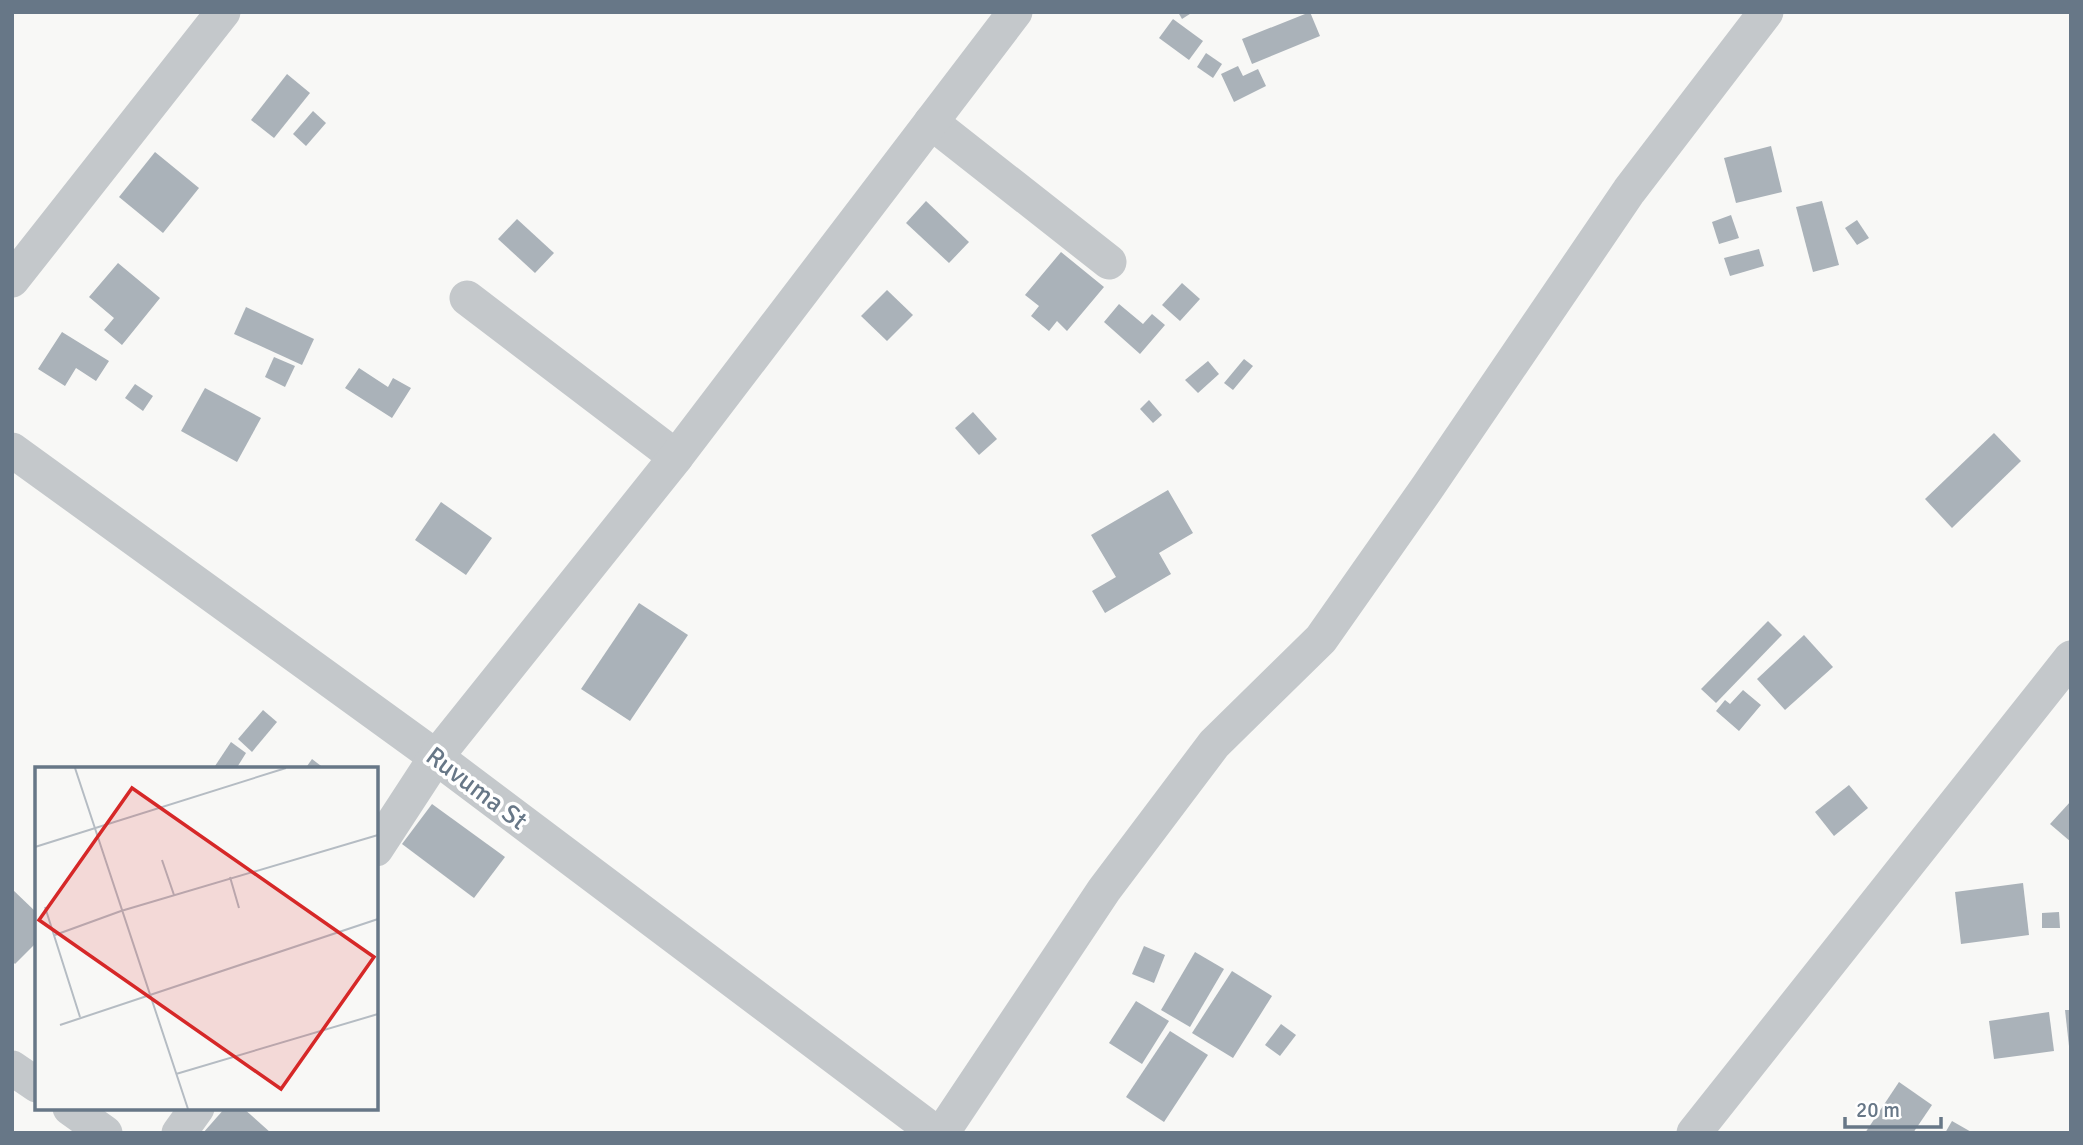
<svg xmlns="http://www.w3.org/2000/svg" width="2083" height="1145" font-family="Signika,sans-serif">
<style>
.building{fill:#aab2b9}
.lines{fill:none;stroke-linecap:round;stroke-linejoin:round}
.minor{stroke:#c4c8cb;stroke-width:35}
.labels{text-anchor:middle;stroke-width:7;stroke-linejoin:round;paint-order:stroke}
.street-label{font-size:26px;fill:#677787;stroke:#fff}
.inset-road{fill:none;stroke:#b5bcc3;stroke-width:2}
.view{fill:#d62828;fill-opacity:0.15;stroke:#d62828;stroke-width:3.5}
.inset-edge{fill:none;stroke:#677787;stroke-width:3.5}
</style>
<rect width="100%" height="100%" fill="#f8f8f6"/>
<g class="building">
<polygon points="1178,12 1193,12 1182,19"/>
<polygon points="1310,12 1320,36 1252,64 1242,39"/>
<polygon points="1173,19 1203,41 1189,60 1159,38"/>
<polygon points="1206,53 1222,64 1213,78 1197,67"/>
<polygon points="1238,66 1243,76 1258,69 1266,86 1234,102 1221,74"/>
<polygon points="287,74 310,93 274,138 251,120"/>
<polygon points="313,111 326,123 306,146 293,134"/>
<polygon points="1771,146 1782,192 1736,203 1724,158"/>
<polygon points="155,152 199,188 163,233 119,197"/>
<polygon points="926,201 969,242 949,263 906,223"/>
<polygon points="1822,201 1839,265 1813,272 1796,207"/>
<polygon points="1731,215 1739,238 1719,244 1712,222"/>
<polygon points="517,219 554,253 535,273 498,239"/>
<polygon points="1857,220 1869,238 1857,245 1845,228"/>
<polygon points="1759,249 1764,266 1730,276 1724,258"/>
<polygon points="1061,252 1104,287 1067,331 1057,321 1049,331 1031,316 1039,306 1025,295"/>
<polygon points="118,263 160,298 122,345 104,330 114,318 89,297"/>
<polygon points="1182,283 1200,299 1180,321 1162,305"/>
<polygon points="887,290 913,315 887,341 861,316"/>
<polygon points="1119,304 1143,324 1152,314 1165,325 1140,354 1104,322"/>
<polygon points="246,307 314,339 302,365 234,334"/>
<polygon points="62,332 109,361 96,381 76,368 65,386 38,369"/>
<polygon points="274,357 295,366 285,387 265,377"/>
<polygon points="1244,359 1253,366 1233,390 1224,383"/>
<polygon points="1208,361 1219,374 1198,393 1185,380"/>
<polygon points="359,368 388,387 393,378 411,388 392,418 345,388"/>
<polygon points="135,384 153,396 143,411 125,398"/>
<polygon points="205,388 261,418 237,462 181,431"/>
<polygon points="1149,400 1162,415 1153,423 1140,409"/>
<polygon points="973,412 997,439 979,455 955,428"/>
<polygon points="1994,433 2021,461 1952,528 1925,499"/>
<polygon points="1168,490 1193,533 1159,553 1171,574 1105,613 1092,591 1116,577 1091,535"/>
<polygon points="441,502 492,538 466,575 415,540"/>
<polygon points="639,603 688,635 630,721 581,689"/>
<polygon points="1768,621 1782,635 1716,703 1701,689"/>
<polygon points="1804,635 1833,667 1785,710 1757,679"/>
<polygon points="1743,690 1761,705 1739,731 1716,711 1725,700 1730,704"/>
<polygon points="263,710 277,722 252,752 238,739"/>
<polygon points="231,742 246,753 236,769 213,769"/>
<polygon points="312,759 325,769 305,769"/>
<polygon points="1849,785 1868,808 1834,836 1815,812"/>
<polygon points="2071,801 2071,842 2050,824"/>
<polygon points="432,804 505,857 474,898 402,844"/>
<polygon points="2023,883 2029,935 1961,944 1955,892"/>
<polygon points="12,889 37,913 37,942 15,964 12,961"/>
<polygon points="2059,912 2060,928 2042,928 2042,913"/>
<polygon points="1144,946 1165,955 1154,983 1132,974"/>
<polygon points="1195,952 1224,969 1190,1027 1161,1010"/>
<polygon points="1232,971 1272,996 1233,1058 1192,1033"/>
<polygon points="1136,1001 1169,1021 1142,1064 1109,1043"/>
<polygon points="2065,1010 2071,1010 2071,1045 2069,1046"/>
<polygon points="2049,1012 2054,1051 1994,1059 1989,1021"/>
<polygon points="1281,1024 1296,1035 1280,1056 1265,1045"/>
<polygon points="1170,1031 1208,1055 1164,1122 1126,1097"/>
<polygon points="1899,1082 1932,1105 1913,1133 1865,1133"/>
<polygon points="225,1108 243,1108 271,1133 203,1133"/>
<polygon points="1952,1121 1973,1133 1945,1133"/>
</g>
<g class="lines">
<g class="minor">
<polyline points="931,122 1109,262"/>
<polyline points="12,280 223,12"/>
<polyline points="467,298 676,457"/>
<polyline points="12,450 436,757 936,1133"/>
<polyline points="376,849 436,757 676,457 1015,12"/>
<polyline points="12,1068 37,1085"/>
<polyline points="70,1108 105,1133"/>
<polyline points="179,1133 197,1108"/>
<polyline points="942,1133 1104,890 1214,744 1321,639 1427,488 1629,191 1766,12"/>
<polyline points="1694,1133 2071,658"/>
</g>
</g>
<g class="labels">
<g class="street-label">
<text transform="translate(477 788) rotate(37)" y="9">Ruvuma St</text>
</g>
</g>
<g transform="translate(35 767)">
<rect width="343" height="343" fill="#f8f8f6"/>
<path class="inset-road" d="M40,1L153,342M0,80L251,1M127,93L139,128M195,110L204,141M10,140L45,250M20,168L86,144L343,68M25,258L343,152M141,307L343,247"/>
<path class="view" d="M97,21L339,190L246,322L4,153Z"/>
<rect width="343" height="343" class="inset-edge"/>
</g>
<rect width="2083" height="1145" fill="none" stroke="#677787" stroke-width="28"/>
<path d="M1845 1117v10h96v-10" fill="none" stroke="#677787" stroke-width="3.5"/>
<text x="1856" y="1117" font-size="21" fill="#677787" stroke="#ffffff" stroke-width="5" paint-order="stroke">20 m</text>
</svg>
